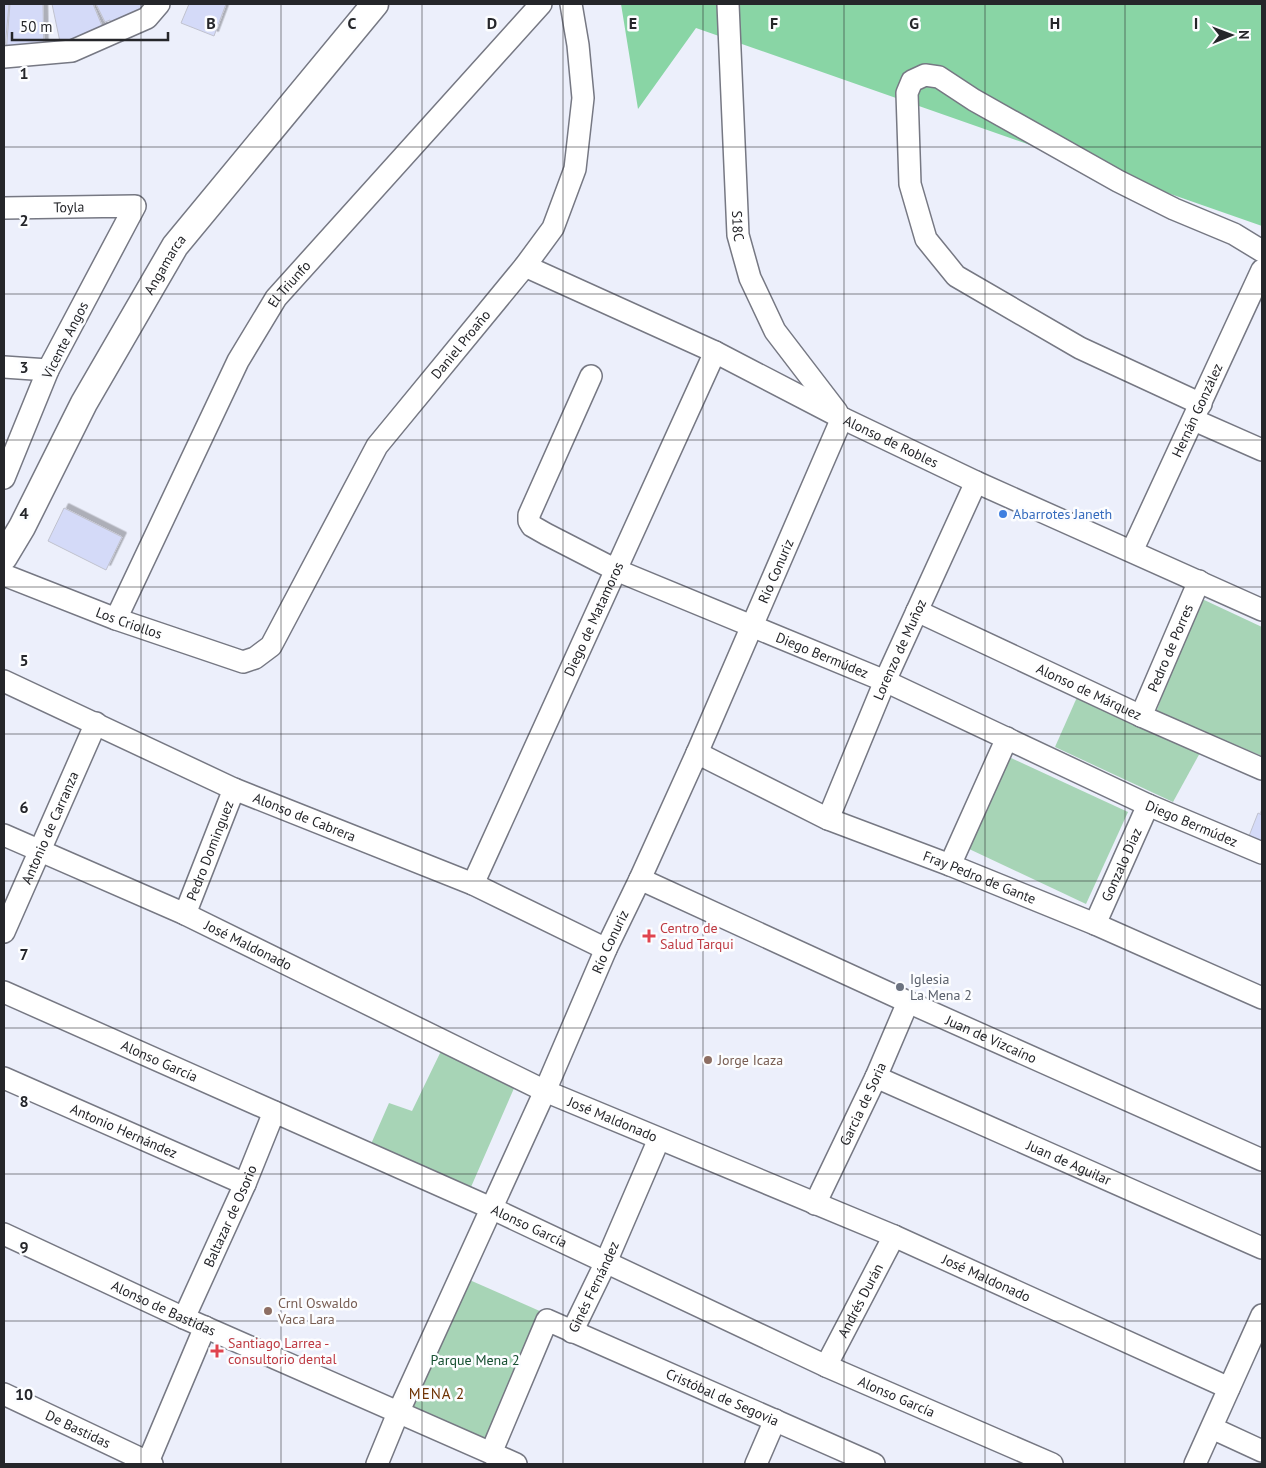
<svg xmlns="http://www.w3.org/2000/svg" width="1266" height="1468" font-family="'PT Sans',sans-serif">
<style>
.green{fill:#a7d4b6}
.forest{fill:#89d5a5}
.building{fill:#d4daf8;stroke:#c0c2ce;filter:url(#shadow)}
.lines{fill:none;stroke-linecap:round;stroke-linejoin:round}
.minor-casing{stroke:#767883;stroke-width:24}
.tertiary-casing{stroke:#767883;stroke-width:29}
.minor{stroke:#fff;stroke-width:21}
.tertiary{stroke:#fff;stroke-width:26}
.grid{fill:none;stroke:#25262a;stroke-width:1;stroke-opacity:0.55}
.shop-dot{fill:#3f7fe0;stroke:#fcfdff;stroke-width:2}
.health-dot{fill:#e0444e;stroke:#fcfdff;stroke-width:2}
.worship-dot{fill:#6b7280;stroke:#fcfdff;stroke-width:2}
.education-dot{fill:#8d6e63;stroke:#fcfdff;stroke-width:2}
.labels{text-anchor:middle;stroke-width:5;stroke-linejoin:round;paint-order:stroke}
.street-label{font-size:14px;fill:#25262a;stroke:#fcfdff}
.shop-label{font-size:14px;fill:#366cbe;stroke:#fcfdff;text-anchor:start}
.health-label{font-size:14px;fill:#be3a42;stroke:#fcfdff;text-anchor:start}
.worship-label{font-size:14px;fill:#5b616d;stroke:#fcfdff;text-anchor:start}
.education-label{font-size:14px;fill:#785e54;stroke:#fcfdff;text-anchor:start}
.park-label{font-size:14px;fill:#154f30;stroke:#fcfdff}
.neighbourhood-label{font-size:15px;letter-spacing:1px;fill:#6e3203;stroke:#fcfdff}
.grid-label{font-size:16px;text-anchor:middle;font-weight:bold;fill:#25262a;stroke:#fcfdff;stroke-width:5;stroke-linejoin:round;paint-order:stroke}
</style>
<defs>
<filter id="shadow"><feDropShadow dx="4.5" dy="-4.5" stdDeviation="0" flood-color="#0004"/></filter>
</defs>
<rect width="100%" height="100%" fill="#eceffb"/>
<g class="green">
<polygon points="1200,598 1262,627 1262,756 1156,712"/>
<polygon points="1078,695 1201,751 1173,802 1055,747"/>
<polygon points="1009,757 1128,812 1086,904 967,848"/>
<polygon points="442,1049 515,1086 471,1187 371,1144 389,1103 412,1111"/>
<polygon points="465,1278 542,1312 485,1443 409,1409"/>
</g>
<polygon class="forest" points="621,4 1262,4 1262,226 696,28 638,109"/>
<g class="building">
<polygon points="4,4 9,4 5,48 4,48"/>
<polygon points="10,4 43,4 44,53 6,53"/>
<polygon points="52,4 93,4 105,33 60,42"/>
<polygon points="96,4 140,4 145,11 112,25 110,20 105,22"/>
<polygon points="189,4 226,4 214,36 181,23"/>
<polygon points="64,508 122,537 106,570 48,541"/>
<polygon points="1258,813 1262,815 1262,842 1249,836"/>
</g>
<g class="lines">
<defs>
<g id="minor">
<path id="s1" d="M728,4L738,235L750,278L775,331L837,412"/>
<polyline points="4,57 72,51 147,18 159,4"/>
<path id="s2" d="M4,208L135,206L48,370L4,478"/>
<path id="s3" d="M525,266L715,352L842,418L976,482L1262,610"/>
<polyline points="4,367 48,370"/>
<path id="s4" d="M591,376L529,515V521L532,526L546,534L616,570L885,681L1148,805L1262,853"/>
<polyline points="1201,404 1080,348 956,276 926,239 910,184 907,93 912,81 925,75 939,77 974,100 1118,181 1174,209 1234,234 1262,251"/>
<polyline points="1194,420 1262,450"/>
<path id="s5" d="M1132,551L1262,270"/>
<path id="s6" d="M4,575L116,619L243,662L255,658L271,646L377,446L525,266L553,228L575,169L583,98L578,45L571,4"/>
<path id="s7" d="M917,611L1141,716L1262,769"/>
<path id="s8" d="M116,619L238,361L276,298L541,4"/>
<path id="s9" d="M4,681L234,789L473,884L606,949"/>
<path id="s10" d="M1141,716L1199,581"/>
<path id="s11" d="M697,753L828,819L950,865L1095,924L1262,998"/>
<path id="s12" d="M828,819L885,681L976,482"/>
<path id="s13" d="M4,835L185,914L545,1091L894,1236L1229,1388"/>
<polyline points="950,865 1007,738"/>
<path id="s14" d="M640,879L908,1002L1262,1160"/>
<path id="s15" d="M473,884L715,352"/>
<path id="s16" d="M185,914L234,789"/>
<path id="s17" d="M1095,924L1148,805"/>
<path id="s18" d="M4,932L96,723"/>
<path id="s19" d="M4,992L491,1208L826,1366L1052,1464"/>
<path id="s20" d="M876,1077L1262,1248"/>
<path id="s21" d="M4,1078L245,1184"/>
<path id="s22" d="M815,1204L876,1077L908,1002"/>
<path id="s23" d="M4,1234L184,1318L516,1464"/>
<path id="s24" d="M184,1318L245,1184L274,1112"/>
<path id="s25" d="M572,1332L606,1262L659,1139"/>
<path id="s26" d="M826,1366L894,1236"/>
<path id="s27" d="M4,1394L152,1464"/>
<polyline points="1212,1428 1262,1451"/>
<path id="s28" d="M491,1453L547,1320L874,1464"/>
<polyline points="148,1462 205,1327"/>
<path id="s29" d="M377,1464L398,1413L545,1091L606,949L640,879L697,753L842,418"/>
<polyline points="756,1464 775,1420"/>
<polyline points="1195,1464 1262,1315"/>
</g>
<g id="tertiary">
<path id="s30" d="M4,557L22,527L84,403L175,246L375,4"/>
</g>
</defs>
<use href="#minor" class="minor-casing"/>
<use href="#tertiary" class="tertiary-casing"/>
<use href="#minor" class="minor"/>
<use href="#tertiary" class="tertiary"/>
</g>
<path class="grid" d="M141,4V1464M281,4V1464M422,4V1464M563,4V1464M703,4V1464M844,4V1464M985,4V1464M1125,4V1464M4,147H1262M4,294H1262M4,440H1262M4,587H1262M4,734H1262M4,881H1262M4,1028H1262M4,1174H1262M4,1321H1262"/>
<circle class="shop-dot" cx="1003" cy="514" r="5"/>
<g class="health-dot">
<path d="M646.5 928.5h5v5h5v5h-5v5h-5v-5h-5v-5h5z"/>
<path d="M214.5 1343.5h5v5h5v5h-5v5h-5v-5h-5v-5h5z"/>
</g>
<circle class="worship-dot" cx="900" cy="987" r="5"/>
<g class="education-dot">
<circle cx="708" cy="1060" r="5"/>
<circle cx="268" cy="1311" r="5"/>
</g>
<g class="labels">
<g class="street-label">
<text dy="5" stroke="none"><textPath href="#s2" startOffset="65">Toyla</textPath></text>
<text dy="5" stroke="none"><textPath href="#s1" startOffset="222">S18C</textPath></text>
<text dy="5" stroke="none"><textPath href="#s30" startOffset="334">Angamarca</textPath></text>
<text dy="5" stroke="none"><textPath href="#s8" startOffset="378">El Triunfo</textPath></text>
<text transform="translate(65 340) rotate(-63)" y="5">Vicente Angos</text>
<text dy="5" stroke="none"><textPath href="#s6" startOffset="645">Daniel Proaño</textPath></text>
<text dy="5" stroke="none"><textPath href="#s5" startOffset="155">Hernán González</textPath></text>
<text dy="5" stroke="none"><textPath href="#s3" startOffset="406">Alonso de Robles</textPath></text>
<text dy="5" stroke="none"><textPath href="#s29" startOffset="978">Río Conuriz</textPath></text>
<text dy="5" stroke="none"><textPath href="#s15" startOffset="291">Diego de Matamoros</textPath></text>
<text dy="5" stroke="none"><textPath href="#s6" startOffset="134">Los Criollos</textPath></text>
<text dy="5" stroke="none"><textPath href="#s12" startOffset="184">Lorenzo de Muñoz</textPath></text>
<text dy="5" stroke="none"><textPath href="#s10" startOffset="74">Pedro de Porres</textPath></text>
<text dy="5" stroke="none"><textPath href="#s4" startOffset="482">Diego Bermúdez</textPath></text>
<text dy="5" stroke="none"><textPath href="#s7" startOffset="190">Alonso de Márquez</textPath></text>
<text dy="5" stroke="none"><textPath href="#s9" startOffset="330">Alonso de Cabrera</textPath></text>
<text dy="5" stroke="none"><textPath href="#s4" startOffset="888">Diego Bermúdez</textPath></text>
<text dy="5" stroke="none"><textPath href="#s18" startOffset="114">Antonio de Carranza</textPath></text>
<text dy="5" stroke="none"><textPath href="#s16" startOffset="68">Pedro Dominguez</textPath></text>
<text dy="5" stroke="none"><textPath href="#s17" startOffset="65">Gonzalo Diaz</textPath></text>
<text dy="5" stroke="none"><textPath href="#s11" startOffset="309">Fray Pedro de Gante</textPath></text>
<text dy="5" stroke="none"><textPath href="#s29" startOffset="572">Río Conuriz</textPath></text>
<text dy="5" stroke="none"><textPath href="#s13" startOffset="268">José Maldonado</textPath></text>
<text dy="5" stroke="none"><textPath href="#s14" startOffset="386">Juan de Vizcaíno</textPath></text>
<text dy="5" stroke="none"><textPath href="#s19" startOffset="170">Alonso García</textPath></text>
<text dy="5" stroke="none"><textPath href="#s22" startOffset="111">Garcia de Soria</textPath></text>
<text dy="5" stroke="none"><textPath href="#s13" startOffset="672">José Maldonado</textPath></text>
<text dy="5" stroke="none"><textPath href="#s21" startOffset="131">Antonio Hernández</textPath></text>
<text dy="5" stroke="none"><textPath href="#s20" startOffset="211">Juan de Aguilar</textPath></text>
<text dy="5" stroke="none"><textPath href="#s24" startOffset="112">Baltazar de Osorio</textPath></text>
<text dy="5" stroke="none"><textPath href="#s19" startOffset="575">Alonso García</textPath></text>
<text dy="5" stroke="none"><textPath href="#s13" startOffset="1078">José Maldonado</textPath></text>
<text dy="5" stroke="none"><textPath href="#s25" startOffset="50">Ginés Fernández</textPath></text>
<text dy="5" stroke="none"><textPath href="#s26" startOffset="74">Andrés Durán</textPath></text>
<text dy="5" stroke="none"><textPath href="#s23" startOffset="176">Alonso de Bastidas</textPath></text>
<text dy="5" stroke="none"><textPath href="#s19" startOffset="980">Alonso García</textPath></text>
<text dy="5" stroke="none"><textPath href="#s28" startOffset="336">Cristóbal de Segovia</textPath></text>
<text dy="5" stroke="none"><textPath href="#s27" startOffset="82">De Bastidas</textPath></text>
</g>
<g class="shop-label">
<text x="1013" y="519">Abarrotes Janeth</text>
</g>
<g class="health-label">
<text x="660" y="933">Centro de<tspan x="660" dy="16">Salud Tarqui</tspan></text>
<text x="228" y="1348">Santiago Larrea -<tspan x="228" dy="16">consultorio dental</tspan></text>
</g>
<g class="worship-label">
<text x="910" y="984">Iglesia<tspan x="910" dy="16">La Mena 2</tspan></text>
</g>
<g class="education-label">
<text x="718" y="1065">Jorge Icaza</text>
<text x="278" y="1308">Crnl Oswaldo<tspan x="278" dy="16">Vaca Lara</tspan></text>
</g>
<g class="park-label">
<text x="475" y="1365">Parque Mena 2</text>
</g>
<g class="neighbourhood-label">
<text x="437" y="1399">MENA 2</text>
</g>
</g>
<g class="grid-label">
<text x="211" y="29">B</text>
<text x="352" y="29">C</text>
<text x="492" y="29">D</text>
<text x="633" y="29">E</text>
<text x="774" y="29">F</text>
<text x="914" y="29">G</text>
<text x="1055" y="29">H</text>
<text x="1196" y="29">I</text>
<text x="24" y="79">1</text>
<text x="24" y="226">2</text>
<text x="24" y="373">3</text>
<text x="24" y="519">4</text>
<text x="24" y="666">5</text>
<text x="24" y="813">6</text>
<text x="24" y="960">7</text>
<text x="24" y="1107">8</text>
<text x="24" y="1253">9</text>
<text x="24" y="1400">10</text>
</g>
<rect width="1266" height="1468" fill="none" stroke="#25262a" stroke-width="10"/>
<g transform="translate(1231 35) rotate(89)" stroke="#fcfdff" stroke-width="4" paint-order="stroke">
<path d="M0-4L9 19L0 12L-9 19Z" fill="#25262a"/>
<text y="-8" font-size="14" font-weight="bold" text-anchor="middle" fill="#25262a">N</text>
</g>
<path d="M12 32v8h156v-8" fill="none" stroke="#25262a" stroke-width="2.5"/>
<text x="20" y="32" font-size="15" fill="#25262a" stroke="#fcfdff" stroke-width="4" paint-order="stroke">50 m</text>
</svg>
